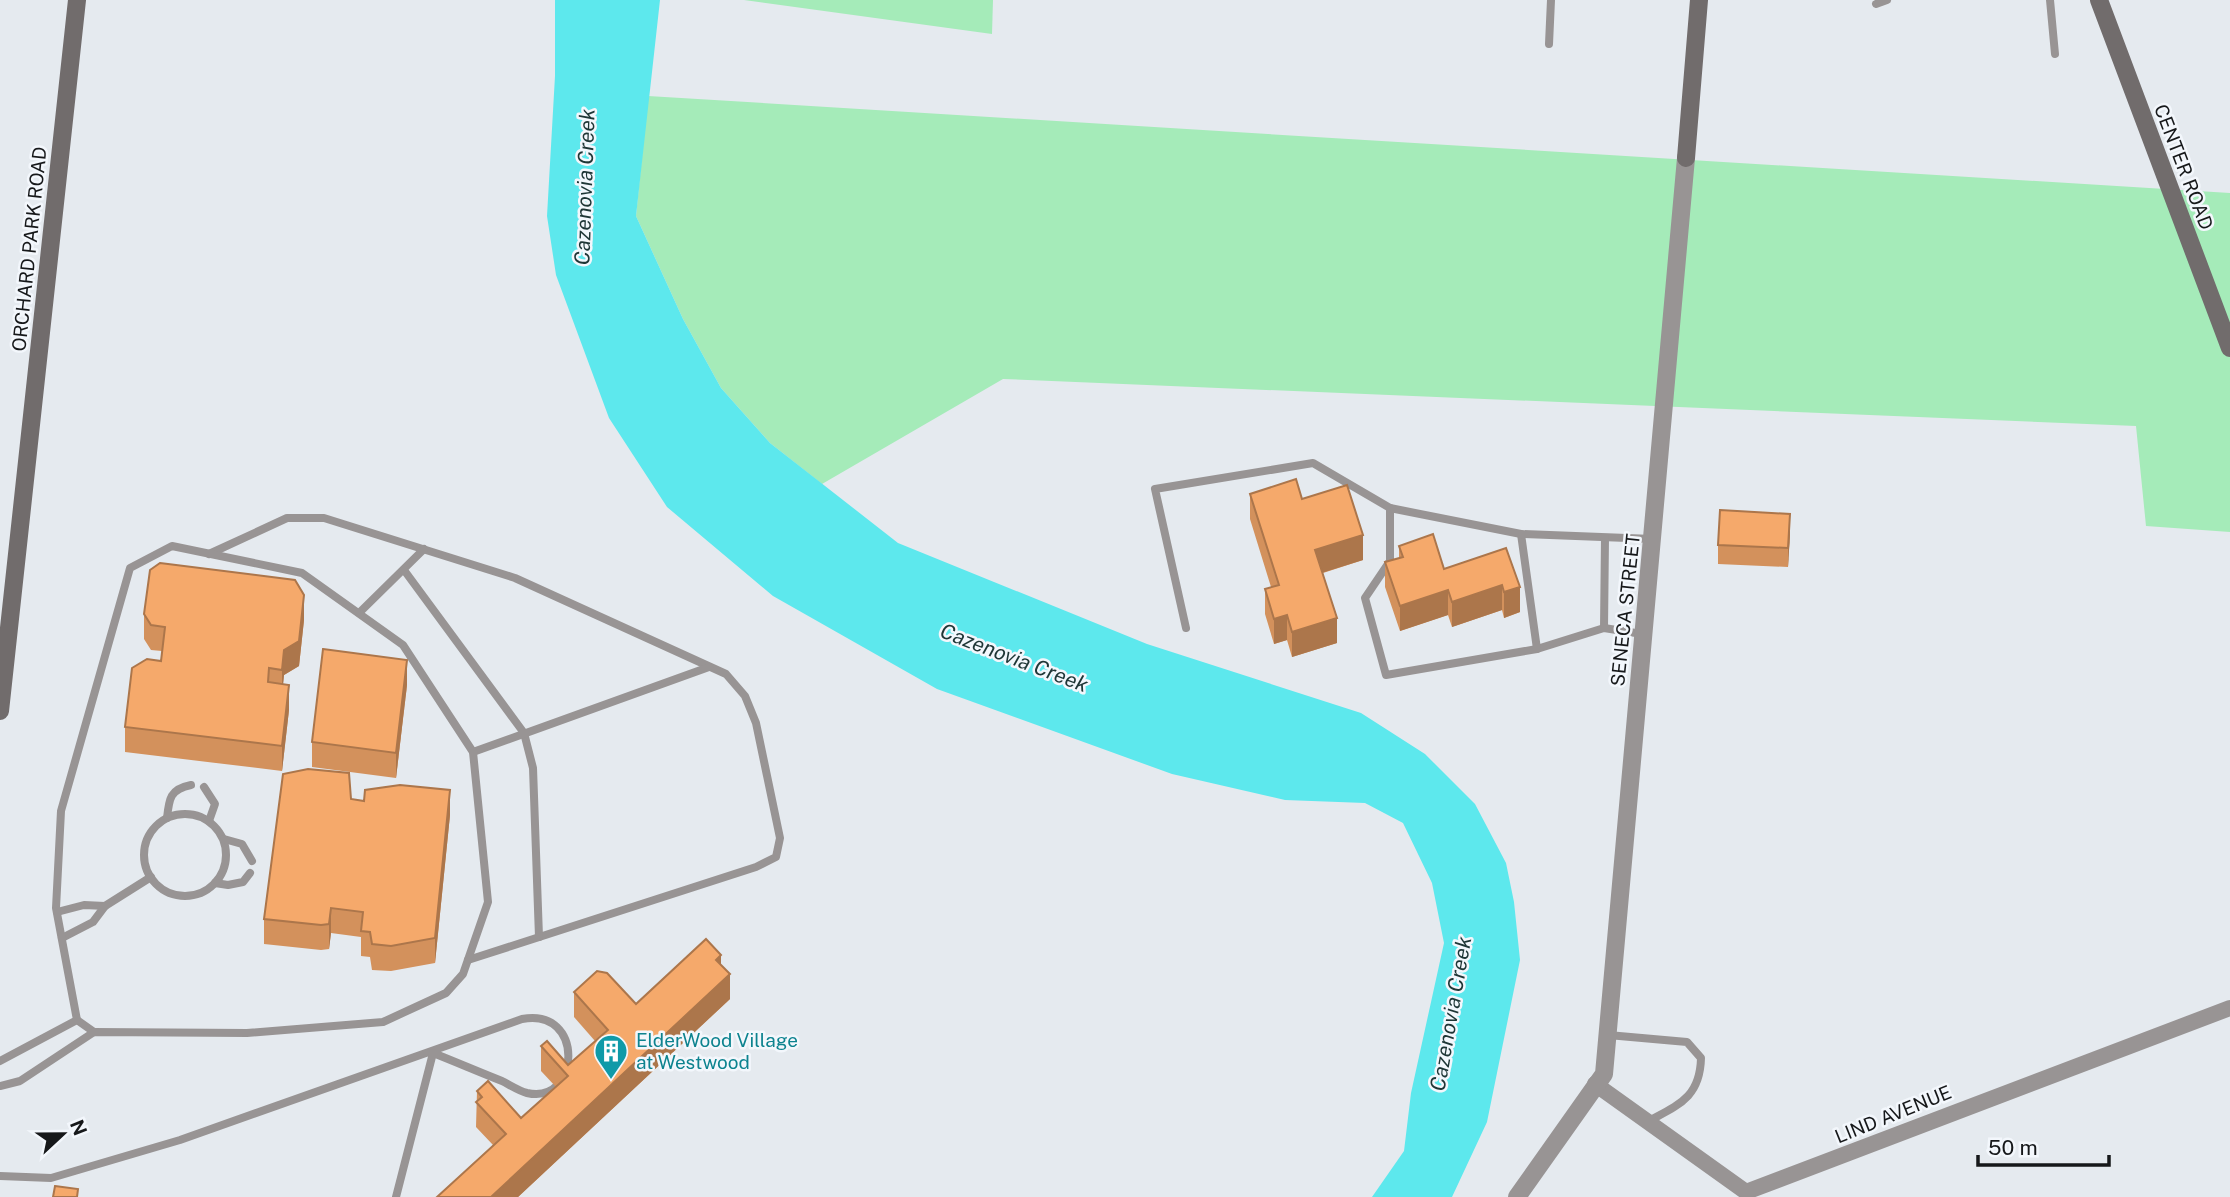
<svg xmlns="http://www.w3.org/2000/svg" width="2230" height="1197" font-family="'Public Sans',sans-serif">
<style>
.green{fill:#a5ebb9}
.water{fill:#5de8ed}
.lines{fill:none;stroke-linecap:round;stroke-linejoin:round}
.service{stroke:#989494;stroke-width:8}
.minor{stroke:#989494;stroke-width:16}
.tertiary{stroke:#989494;stroke-width:18}
.secondary{stroke:#716c6c;stroke-width:18}
.wall{fill:#d3915c}
.shaded-wall{fill:#ac764b}
.building{fill:#f5a96b;stroke:#ac764b;stroke-width:2}
.labels{text-anchor:middle;stroke-width:5;stroke-linejoin:round;paint-order:stroke}
.street-label{font-size:19px;fill:#16181a;stroke:#f3f7fc}
.culture-label{font-size:19px;fill:#0d838f;stroke:#f3f7fc;text-anchor:start}
.water-label{font-size:21px;font-style:italic;fill:#1e3636;stroke:#f3f7fc}
</style>
<rect width="100%" height="100%" fill="#e5eaef"/>
<g class="green">
<polygon points="744,0 993,0 992,34"/>
<polygon points="648,96 2230,193 2230,532 2146,526 2136,426 1003,379 822,484 770,443 721,388 683,319 636,216"/>
</g>
<polygon class="water" points="555,0 660,0 636,216 683,319 721,388 770,443 898,543 1147,644 1361,713 1425,754 1475,804 1506,863 1514,902 1520,960 1487,1122 1452,1197 1372,1197 1404,1151 1411,1093 1444,943 1432,883 1403,823 1365,803 1285,800 1172,774 937,689 773,596 667,507 609,418 556,275 547,216 555,76"/>
<g class="lines">
<g class="service">
<polyline points="2050,0 2055,54"/>
<polyline points="1876,4 1887,0"/>
<polyline points="1549,44 1551,0"/>
<polyline points="1390,508 1390,561 1365,598 1386,675 1537,649 1604,628 1642,634"/>
<polyline points="1521,534 1537,649"/>
<polyline points="209,554 287,518 324,518 515,578 726,674 745,696 756,723 780,838 776,857 756,867 468,960"/>
<polyline points="404,570 524,733 533,768 539,937"/>
<polyline points="359,613 424,549"/>
<polyline points="1186,628 1155,489 1313,463 1390,508 1521,534 1653,539"/>
<polyline points="1604,628 1605,538"/>
<polyline points="473,752 709,667"/>
<polyline points="204,787 215,804 209,821"/>
<circle cx="185" cy="855" r="41"/>
<path d="M167,818C169,799 170,789 191,785"/>
<polyline points="224,839 242,844 252,861"/>
<polyline points="215,883 228,885 243,882 250,873"/>
<polyline points="57,912 84,905 105,906"/>
<polyline points="62,938 93,922 105,906 151,877"/>
<polyline points="77,1020 94,1032"/>
<path d="M1608,1035L1687,1042L1701,1058C1700,1098 1678,1105 1647,1122"/>
<polyline points="0,1061 77,1020 56,908 61,811 130,568 172,546 302,573 403,645 473,752 488,902 463,974 446,993 383,1022 247,1033 94,1032 20,1081 0,1086"/>
<path d="M0,1176L51,1178L180,1140L522,1019C585,1007 581,1105 527,1093C519,1091 510,1085 502,1081C479,1072 456,1062 433,1053"/>
<polyline points="396,1197 433,1053"/>
</g>
<polyline class="minor" points="1595,1084 1746,1192 2230,1008"/>
<polyline class="tertiary" points="1517,1197 1604,1074 1686,158"/>
<g class="secondary">
<polyline points="2099,0 2230,348"/>
<polyline points="1686,158 1699,0"/>
<polyline points="0,711 77,0"/>
</g>
</g>
<g class="wall">
<polygon points="1250,494 1302,499 1363,560 1323,573 1337,643 1292,657 1287,640 1274,644 1265,614 1265,589 1271,587 1250,519"/>
<polygon points="1790,533 1788,567 1718,564 1718,545"/>
<polygon points="1399,546 1444,569 1506,548 1520,612 1504,618 1502,610 1452,627 1448,615 1400,631 1385,587 1385,562 1399,558"/>
<polygon points="144,614 304,620 299,666 284,675 283,684 289,710 282,771 125,752 125,727 161,661 162,651 151,650 144,639"/>
<polygon points="407,685 396,778 312,767 312,742"/>
<polygon points="351,799 450,815 435,963 391,971 372,970 370,957 361,956 361,937 331,933 329,949 321,950 264,944 264,919"/>
<polygon points="721,965 730,999 518,1197 437,1197 493,1145 476,1127 477,1091 521,1118 556,1087 541,1071 541,1046 568,1065 595,1041 574,1017 574,992 636,1004"/>
</g>
<g class="shaded-wall">
<polygon points="1790,514 1790,533 1788,567 1788,548"/>
<polygon points="1363,535 1363,560 1315,575 1315,550"/>
<polygon points="1502,585 1502,610 1452,627 1452,602"/>
<polygon points="1520,587 1520,612 1504,618 1504,592"/>
<polygon points="1448,590 1448,615 1400,631 1400,606"/>
<polygon points="304,595 304,620 299,666 284,675 282,695 282,670 284,650"/>
<polygon points="1287,615 1287,640 1274,644 1274,619"/>
<polygon points="1337,618 1337,643 1292,657 1292,632"/>
<polygon points="407,660 407,685 396,778 396,753"/>
<polygon points="289,685 289,710 282,771 282,746"/>
<polygon points="450,790 450,815 435,963 435,938"/>
<polygon points="331,908 331,933 329,949 329,924"/>
<polygon points="721,955 721,980 716,960"/>
<polygon points="730,974 730,999 518,1197 491,1197"/>
</g>
<g class="building">
<polygon points="1296,479 1302,499 1347,485 1363,535 1315,550 1337,618 1292,632 1287,615 1274,619 1265,589 1279,585 1250,494"/>
<polygon points="1720,510 1790,514 1788,548 1718,545"/>
<polygon points="1433,534 1444,569 1506,548 1520,587 1504,592 1502,585 1452,602 1448,590 1400,606 1385,562 1403,557 1399,546"/>
<polygon points="160,563 295,580 304,595 299,641 284,650 282,670 269,668 268,682 289,685 282,746 125,727 132,668 147,659 161,661 165,627 151,625 144,614 150,570"/>
<polygon points="323,649 407,660 396,753 312,742"/>
<polygon points="308,769 349,773 351,799 364,801 365,790 400,785 450,790 435,938 391,946 372,944 370,932 361,931 363,912 331,908 329,924 321,925 264,919 283,774"/>
<polygon points="706,939 721,955 716,960 730,974 491,1197 437,1197 506,1134 476,1102 482,1097 477,1091 488,1081 521,1118 568,1076 541,1046 547,1041 568,1065 608,1030 574,992 597,971 607,973 636,1004"/>
<polygon points="55,1186 78,1189 77,1197 53,1197"/>
</g>
<defs>
<symbol id="building-pin" viewBox="-11 -11 22 30"><path d="M0 17L-7.5 6A9.5 9.5 0 1 1 7.5 6Z" fill="#0f9aa8" stroke="#f3f7fc"/><path d="M-4-6H4V6H1V3H-1V6H-4ZM-2.5-4.3h1.7v1.8h-1.7ZM.8-4.3h1.7v1.8H.8ZM-2.5-1h1.7V.8h-1.7ZM.8-1h1.7V.8H.8Z" fill="#fff"/></symbol>
</defs>
<g fill-rule="evenodd">
<use href="#building-pin" x="592" y="1032" width="38" height="52"/>
</g>
<g class="labels">
<g class="street-label">
<text transform="translate(2184 167) rotate(69)" y="7">CENTER ROAD</text>
<text transform="translate(29 249) rotate(-84)" y="7">ORCHARD PARK ROAD</text>
<text transform="translate(1625 610) rotate(-84)" y="7">SENECA STREET</text>
<text transform="translate(1893 1114) rotate(-22)" y="7">LIND AVENUE</text>
</g>
<g class="culture-label">
<text x="636" y="1047">ElderWood Village<tspan x="636" dy="22">at Westwood</tspan></text>
</g>
<g class="water-label">
<text transform="translate(585 187) rotate(-88)" y="7">Cazenovia Creek</text>
<text transform="translate(1014 658) rotate(21)" y="7">Cazenovia Creek</text>
<text transform="translate(1451 1014) rotate(-80)" y="7">Cazenovia Creek</text>
</g>
</g>
<g transform="translate(63 1134) rotate(68)" stroke="#f3f7fc" stroke-width="5" paint-order="stroke">
<path d="M0-5L12 26L0 18L-12 26Z" fill="#16181a"/>
<text y="-10" font-size="19" font-weight="bold" text-anchor="middle" fill="#16181a">N</text>
</g>
<path d="M1978 1155v10h131v-10" fill="none" stroke="#16181a" stroke-width="3.5"/>
<text x="1988" y="1155" font-size="21" fill="#16181a" stroke="#f3f7fc" stroke-width="5" paint-order="stroke">50 m</text>
</svg>
